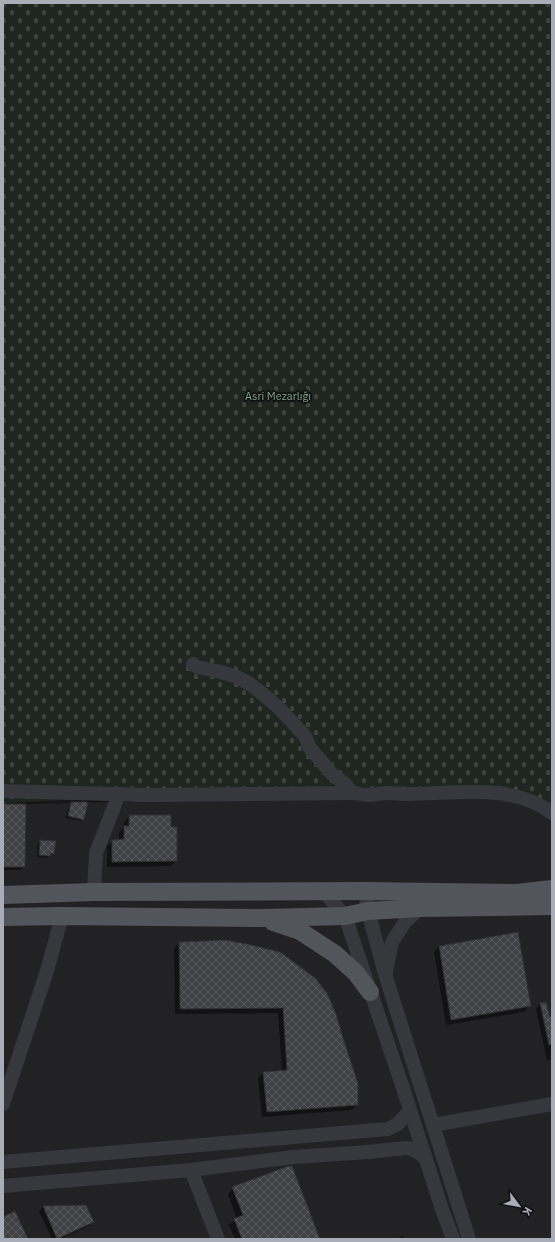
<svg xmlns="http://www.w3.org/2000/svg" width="555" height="1242" font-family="'IBM Plex Sans',sans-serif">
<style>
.built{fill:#222225}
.cemetery{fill:url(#cemetery-stones)}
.shadow{fill:#0007}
.building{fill:url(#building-cross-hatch);stroke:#303034}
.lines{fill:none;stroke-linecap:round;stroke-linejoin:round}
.minor{stroke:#37383d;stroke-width:14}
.major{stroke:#53555c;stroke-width:18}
.labels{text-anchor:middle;stroke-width:3.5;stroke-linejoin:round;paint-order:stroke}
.park-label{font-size:11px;fill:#7fa381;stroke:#111113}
</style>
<defs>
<pattern id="cemetery-stones" width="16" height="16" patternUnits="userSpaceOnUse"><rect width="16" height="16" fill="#1e261f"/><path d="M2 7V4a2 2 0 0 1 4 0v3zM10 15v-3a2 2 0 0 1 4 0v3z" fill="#3c433d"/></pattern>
<pattern id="building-cross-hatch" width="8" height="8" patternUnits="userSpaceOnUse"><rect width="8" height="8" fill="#404145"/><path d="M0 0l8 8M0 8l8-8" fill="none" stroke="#595a5e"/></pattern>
</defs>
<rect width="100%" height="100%" fill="#161618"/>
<polygon class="built" points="501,791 552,812 552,1239 3,1239 3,805"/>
<polygon class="cemetery" points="3,3 552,3 552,812 501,791 257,791 3,803"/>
<g class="shadow">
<polygon points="72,803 83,819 81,821 66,818 69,805"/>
<polygon points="3,806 24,867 20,870 3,870"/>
<polygon points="129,816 170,828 176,828 176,861 171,866 107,867 107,846 113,841 119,840 119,832 124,827 124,822"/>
<polygon points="40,841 53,853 47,858 37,857 38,843"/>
<polygon points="180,943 247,945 357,1105 352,1110 262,1117 258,1078 263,1073 282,1072 278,1013 175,1014 174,948"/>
<polygon points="439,947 529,1006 524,1012 446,1025 434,952"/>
<polygon points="545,1003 549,1018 552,1017 552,1059 547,1060 536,1009 540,1004"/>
<polygon points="233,1188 319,1239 235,1239 229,1225 237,1219 228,1194"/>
<polygon points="86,1206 93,1222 89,1226 60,1239 52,1239 39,1211 43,1207"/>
<polygon points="403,1236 404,1239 396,1239"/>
</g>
<g class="building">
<polygon points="71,802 88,802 84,820 68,816"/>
<polygon points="3,804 26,804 25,867 3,867"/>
<polygon points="129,815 171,815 171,827 177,827 177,861 112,862 112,840 124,839 124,826 129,826"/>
<polygon points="40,840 56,841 54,854 51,853 50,856 39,855"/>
<polygon points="518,932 531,1006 451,1020 439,946"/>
<polygon points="225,940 247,944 280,952 295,963 315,978 327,993 336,1014 344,1041 358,1083 358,1105 267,1112 263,1072 287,1070 283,1008 180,1009 179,942"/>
<polygon points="546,1002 550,1017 552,1016 552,1044 549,1045 540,1003"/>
<polygon points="292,1166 320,1239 242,1239 234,1219 243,1215 232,1187 286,1167"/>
<polygon points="86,1205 94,1222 57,1239 43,1206"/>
<polygon points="15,1211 28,1239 3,1239 3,1217"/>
</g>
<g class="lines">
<g class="minor">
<polyline points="193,664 197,667 221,672 237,677 250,684 264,695 280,709 305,736 310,748 331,773 346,785 352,793"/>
<path d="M3,791L147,795L352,793C357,793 362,795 367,795C374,795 381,793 389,793C395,793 401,794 407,794C455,794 510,782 552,813"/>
<polyline points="365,891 368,911 385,974 469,1239"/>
<polyline points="94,892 96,853 119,794"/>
<polyline points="324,892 345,916 402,1085 442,1209 453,1239"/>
<polyline points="386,972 392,942 405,922 420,908"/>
<polyline points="3,1104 47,971 62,916"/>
<polyline points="433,1125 552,1104"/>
<polyline points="3,1162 388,1129 398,1124 410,1110"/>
<polyline points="191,1170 218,1239"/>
<path d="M3,1186L191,1170L294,1157L368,1152L406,1148C414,1149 419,1152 425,1158"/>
</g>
<g class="major">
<polyline points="3,895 94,892 365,891 517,893 552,889"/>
<polyline points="3,917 62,916 263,918 345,916 368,911 420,908 552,906"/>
<polyline points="273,922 300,931 335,954 356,973 370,992"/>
</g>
</g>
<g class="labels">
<g class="park-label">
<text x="278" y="400">Asri Mezarlığı</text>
</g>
</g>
<rect width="555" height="1242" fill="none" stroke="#a8adb8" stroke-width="8"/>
<g transform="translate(519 1206) rotate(122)" stroke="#111113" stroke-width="3" paint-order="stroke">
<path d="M0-3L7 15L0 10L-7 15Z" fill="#a8adb8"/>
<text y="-6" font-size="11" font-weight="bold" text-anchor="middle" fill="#a8adb8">K</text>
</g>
</svg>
